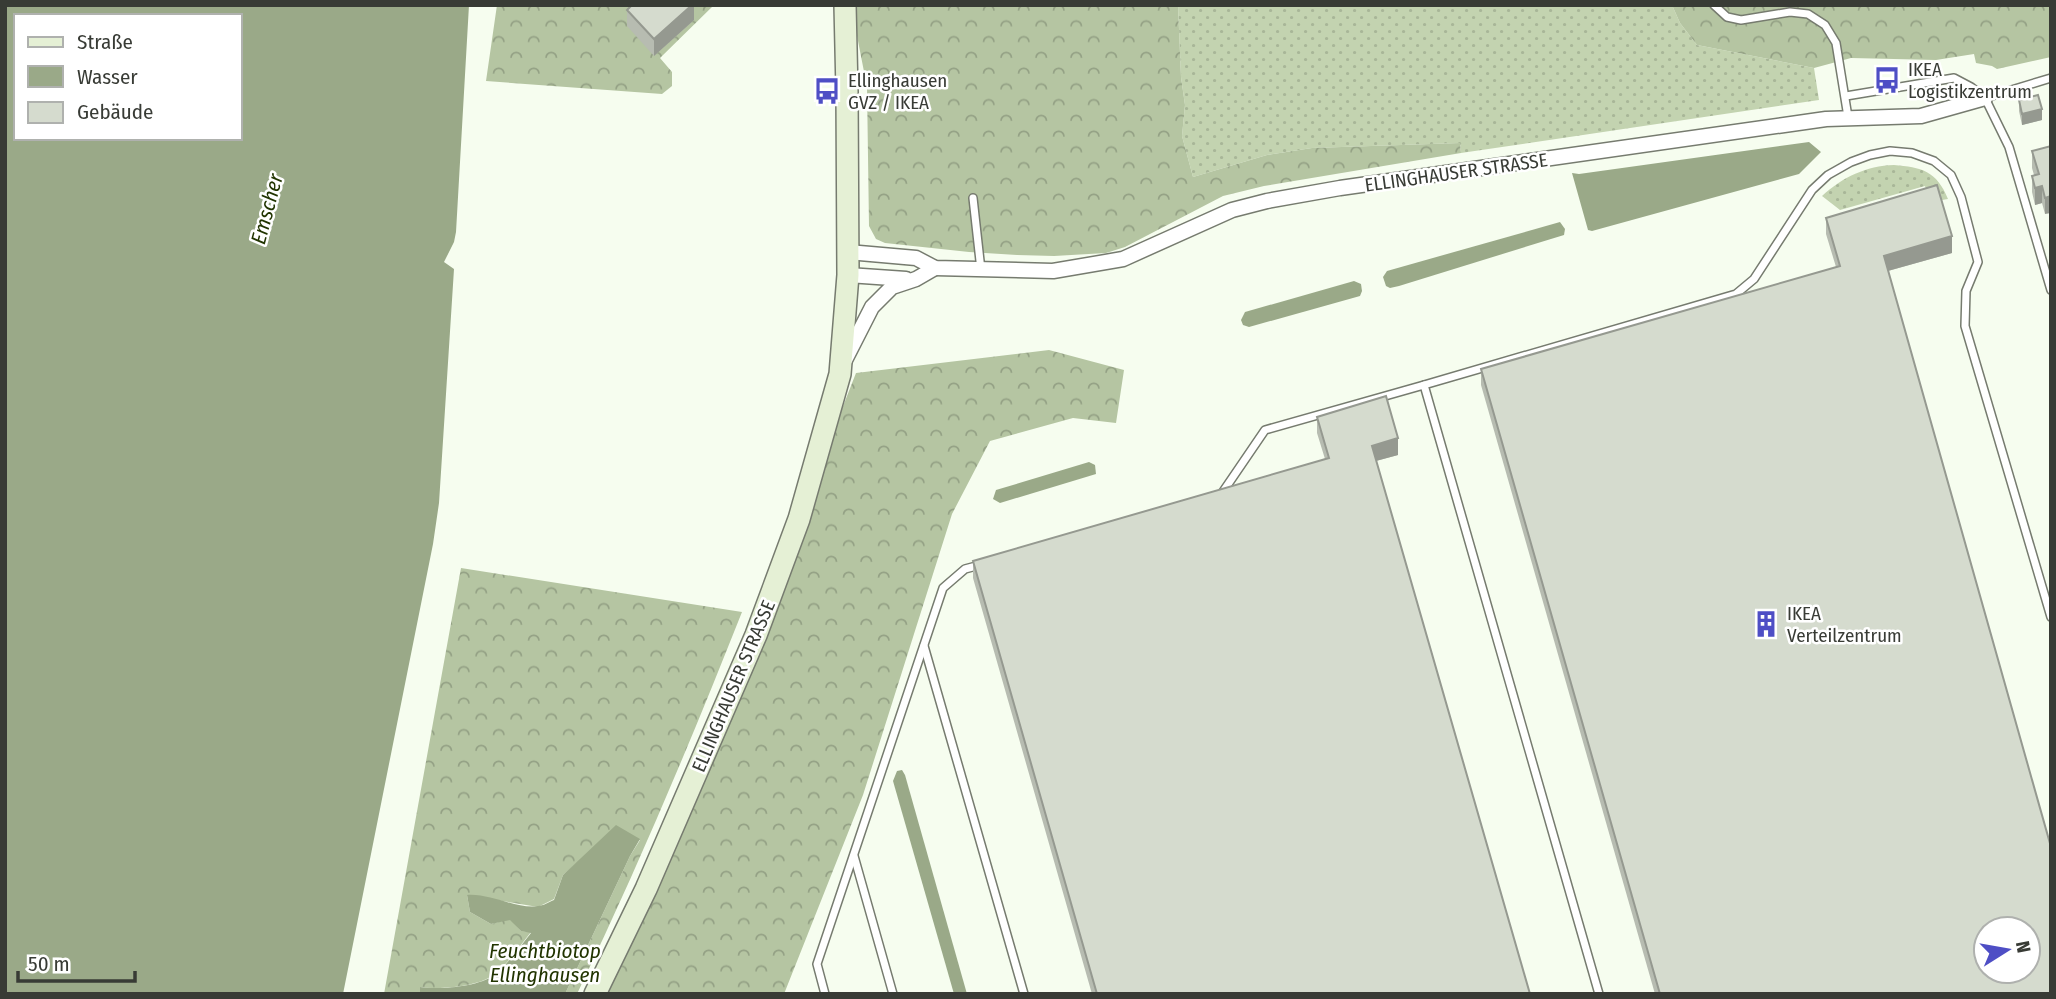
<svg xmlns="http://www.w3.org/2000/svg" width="2056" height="999" font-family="'Fira Sans Condensed',sans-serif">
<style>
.grass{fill:url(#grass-dots)}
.forest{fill:url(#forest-crowns)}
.water{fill:#9aa988;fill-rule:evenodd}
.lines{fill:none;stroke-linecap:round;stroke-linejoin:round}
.lane-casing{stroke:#767b6f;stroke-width:10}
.street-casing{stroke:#767b6f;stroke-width:17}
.secondary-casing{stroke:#767b6f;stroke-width:24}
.lane{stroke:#fff;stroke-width:7}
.street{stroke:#fff;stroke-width:14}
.secondary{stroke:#e5f0d5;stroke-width:21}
.wall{fill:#b7bcb1}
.shaded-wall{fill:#959990}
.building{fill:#d5dbce;stroke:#959990;stroke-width:2;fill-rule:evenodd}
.labels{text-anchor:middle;stroke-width:5;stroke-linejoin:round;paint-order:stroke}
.poi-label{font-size:19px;fill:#383b35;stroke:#fff;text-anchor:start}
.street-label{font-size:19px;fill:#383b35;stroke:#fff}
.water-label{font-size:21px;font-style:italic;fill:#213400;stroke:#fff}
</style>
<defs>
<pattern id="grass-dots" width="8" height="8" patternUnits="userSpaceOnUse" patternTransform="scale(1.75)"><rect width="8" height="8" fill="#c3d3b0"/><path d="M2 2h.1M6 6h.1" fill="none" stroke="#a8b698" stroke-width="1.8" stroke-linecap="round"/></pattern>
<pattern id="forest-crowns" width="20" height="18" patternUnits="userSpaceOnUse" patternTransform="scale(1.75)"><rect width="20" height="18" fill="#b5c5a2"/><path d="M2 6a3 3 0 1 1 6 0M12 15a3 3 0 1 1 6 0" fill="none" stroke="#94a185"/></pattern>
</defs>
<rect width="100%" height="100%" fill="#f6fdef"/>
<g class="grass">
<polygon points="1178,5 1672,5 1680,23 1697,45 1814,68 1819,100 1461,153 1460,143 1312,148 1267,155 1193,177 1182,136 1185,105 1181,77"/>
<path d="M1894,165C1921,167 1937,171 1948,199L1942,200L1941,198L1930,201L1925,186L1840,210L1822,196C1843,177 1866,166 1894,165Z"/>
</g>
<g class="forest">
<polygon points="497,5 714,5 660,58 672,72 672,86 662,94 486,81"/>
<polygon points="851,5 1178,5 1181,77 1185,105 1182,136 1193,177 1267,155 1312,148 1460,143 1461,153 1264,186 1223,196 1125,247 1106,253 1054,256 1017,255 969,252 885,243 876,239 869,226 867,87"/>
<polygon points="1672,5 2051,5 2051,57 1997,69 1992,66 1976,63 1974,54 1936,60 1851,58 1814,68 1697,45 1680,23"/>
<polygon points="1049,350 1124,370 1116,423 1073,418 990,441 952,514 863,795 784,994 595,994 799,519 856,373"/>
<path d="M461,568L742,612C691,741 637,869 577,994H565L630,856L640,840L587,854L563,875L554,899L538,907L467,895L470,912L491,924L510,919L521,931L531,932C522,943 506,966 495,974C478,987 440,990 420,987V994H384Z"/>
</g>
<g class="water">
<path d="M5,5H469L456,232L454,242L444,262L454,269L439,503L433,544L343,994H5ZM16,16H240V138H16Z"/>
<polygon points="1809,142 1821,152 1799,174 1592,231 1588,230 1572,173 1579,174"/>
<polygon points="1560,222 1565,229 1564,235 1399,286 1390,288 1386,286 1383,277 1387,271"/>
<polygon points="1354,281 1361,284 1362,291 1360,296 1249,327 1243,325 1241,320 1245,312"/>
<polygon points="1089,462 1095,465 1096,474 1000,503 993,499 996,490"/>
<polygon points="902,770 905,775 967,994 954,994 893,781 897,771"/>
<path d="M616,825L640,839L630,856L565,994H420V987C440,990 477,987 495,975C504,968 523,943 531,933L521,931L510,920L491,924L470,912L467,895C490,893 519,910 538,906C543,906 549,902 554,900L563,875Z"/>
</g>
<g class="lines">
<defs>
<g id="lane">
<polyline points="1714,5 1727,17 1741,20 1790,12 1808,14 1825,25 1836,43 1848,117"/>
<polyline points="1846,96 1954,78 1971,87 1985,98 2009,147 2051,290"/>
<polyline points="1985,98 2051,78"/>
<polyline points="973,198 981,270"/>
<polyline points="1220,496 1265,430 1424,385"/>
<polyline points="924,646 1024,994"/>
<polyline points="854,856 893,994"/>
<polyline points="825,994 817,964 943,588 965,569 980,565"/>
<polyline points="1599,994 1424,385 1736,294 1754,279 1812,190 1828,175 1851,162 1870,155 1890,151 1912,153 1934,161 1951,175 1961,197 1978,262 1966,291 1965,326 2051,617"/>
</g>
<g id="street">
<polyline points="848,252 916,258 935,268 1053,271 1123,259 1232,210 1267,201 1340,188 1826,119 1921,116 1985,98"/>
<polyline points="848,275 906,279"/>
<polyline points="845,360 872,307 892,287 916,279 935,268"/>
</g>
<polyline id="secondary" points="595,994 646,889 756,635 799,519 840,374 848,275 847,92 845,5"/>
</defs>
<use href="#lane" class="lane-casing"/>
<use href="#street" class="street-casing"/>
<use href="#secondary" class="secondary-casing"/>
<use href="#lane" class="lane"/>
<use href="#street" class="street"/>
<use href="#secondary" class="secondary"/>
</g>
<g class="wall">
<polygon points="694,5 694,20 654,56 627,26 627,10"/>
<polygon points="2019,100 2042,120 2022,125 2019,111"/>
<polygon points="2051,146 2045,214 2042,203 2035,205 2032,192 2032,176 2034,175 2032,168 2032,151"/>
<polygon points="1826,218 1952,253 1888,271 2051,994 1655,994 1481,385 1481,369 1836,267 1826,234"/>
<polygon points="1317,417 1398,455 1376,461 1530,994 1092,994 973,578 973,561 1325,459 1317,433"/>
</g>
<g class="shaded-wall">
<polygon points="692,5 694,5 694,20 654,56 654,39"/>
<polygon points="2042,109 2042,120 2022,125 2022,114"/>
<polygon points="2042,186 2042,203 2035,205 2035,188"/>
<polygon points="2051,196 2051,213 2045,214 2045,198"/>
<polygon points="1952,236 1952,253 1884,272 1884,256"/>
<polygon points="1398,438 1398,455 1372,462 1372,446"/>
</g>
<g class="building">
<polygon points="632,5 692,5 654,39 627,10"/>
<polygon points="2038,95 2042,109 2022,114 2019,100"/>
<polygon points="2051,146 2051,196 2045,198 2042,186 2035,188 2032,176 2039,174 2032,151"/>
<path d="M1937,185L1952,236L1884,256L2051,847V994H1660L1481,369L1840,266L1826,218ZM1986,929H2028V971H1986Z"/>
<polygon points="1386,396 1398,438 1372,446 1530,994 1097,994 973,561 1329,458 1317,417"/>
</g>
<defs>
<symbol id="bus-bare" viewBox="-9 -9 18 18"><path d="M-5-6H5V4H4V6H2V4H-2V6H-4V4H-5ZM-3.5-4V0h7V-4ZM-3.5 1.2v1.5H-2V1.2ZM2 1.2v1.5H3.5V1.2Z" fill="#4e4ec5" stroke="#fff" stroke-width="2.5" paint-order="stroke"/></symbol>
<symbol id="building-bare" viewBox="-9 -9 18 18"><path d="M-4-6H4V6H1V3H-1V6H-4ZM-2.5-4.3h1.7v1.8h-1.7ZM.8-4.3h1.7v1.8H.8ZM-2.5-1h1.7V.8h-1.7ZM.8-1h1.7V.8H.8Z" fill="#4e4ec5" stroke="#fff" stroke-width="2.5" paint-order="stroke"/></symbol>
</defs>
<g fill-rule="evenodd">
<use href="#bus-bare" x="1868" y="61" width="38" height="38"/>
<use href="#bus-bare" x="808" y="72" width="38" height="38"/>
<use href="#building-bare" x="1747" y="605" width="38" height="38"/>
</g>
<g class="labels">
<g class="poi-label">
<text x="1908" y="76">IKEA<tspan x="1908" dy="22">Logistikzentrum</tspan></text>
<text x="848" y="87">Ellinghausen<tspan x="848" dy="22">GVZ / IKEA</tspan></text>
<text x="1787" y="620">IKEA<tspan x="1787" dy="22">Verteilzentrum</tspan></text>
</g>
<g class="street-label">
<text transform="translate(1456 172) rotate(-8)" y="7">ELLINGHAUSER STRASSE</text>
<text transform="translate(733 686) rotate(-67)" y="7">ELLINGHAUSER STRASSE</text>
</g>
<g class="water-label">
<text transform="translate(267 209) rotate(-75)" y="7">Emscher</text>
<text x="545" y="958">Feuchtbiotop<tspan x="545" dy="24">Ellinghausen</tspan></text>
</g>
</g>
<rect width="2056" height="999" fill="none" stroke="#383b35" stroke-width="14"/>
<rect x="14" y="14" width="228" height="126" fill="#ffffff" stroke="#afb1ae" stroke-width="2"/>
<rect x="28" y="37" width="35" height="10" fill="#e5f0d5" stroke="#afb1ae" stroke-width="2"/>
<text x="77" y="49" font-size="21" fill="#383b35">Straße</text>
<rect x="28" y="66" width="35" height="21" fill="#9aa988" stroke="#afb1ae" stroke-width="2"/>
<text x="77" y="84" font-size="21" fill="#383b35">Wasser</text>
<rect x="28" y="102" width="35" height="21" fill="#d5dbce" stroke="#afb1ae" stroke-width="2"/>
<text x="77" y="119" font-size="21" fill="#383b35">Gebäude</text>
<g transform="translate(2007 950) rotate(79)"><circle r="33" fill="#ffffff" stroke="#afb1ae" stroke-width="2"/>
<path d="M0-5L12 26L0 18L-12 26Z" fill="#4e4ec5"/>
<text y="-10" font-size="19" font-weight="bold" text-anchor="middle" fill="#383b35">N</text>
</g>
<path d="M18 971v10h117v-10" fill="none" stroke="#383b35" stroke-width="3.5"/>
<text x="28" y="971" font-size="21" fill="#383b35" stroke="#ffffff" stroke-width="5" paint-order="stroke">50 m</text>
</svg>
